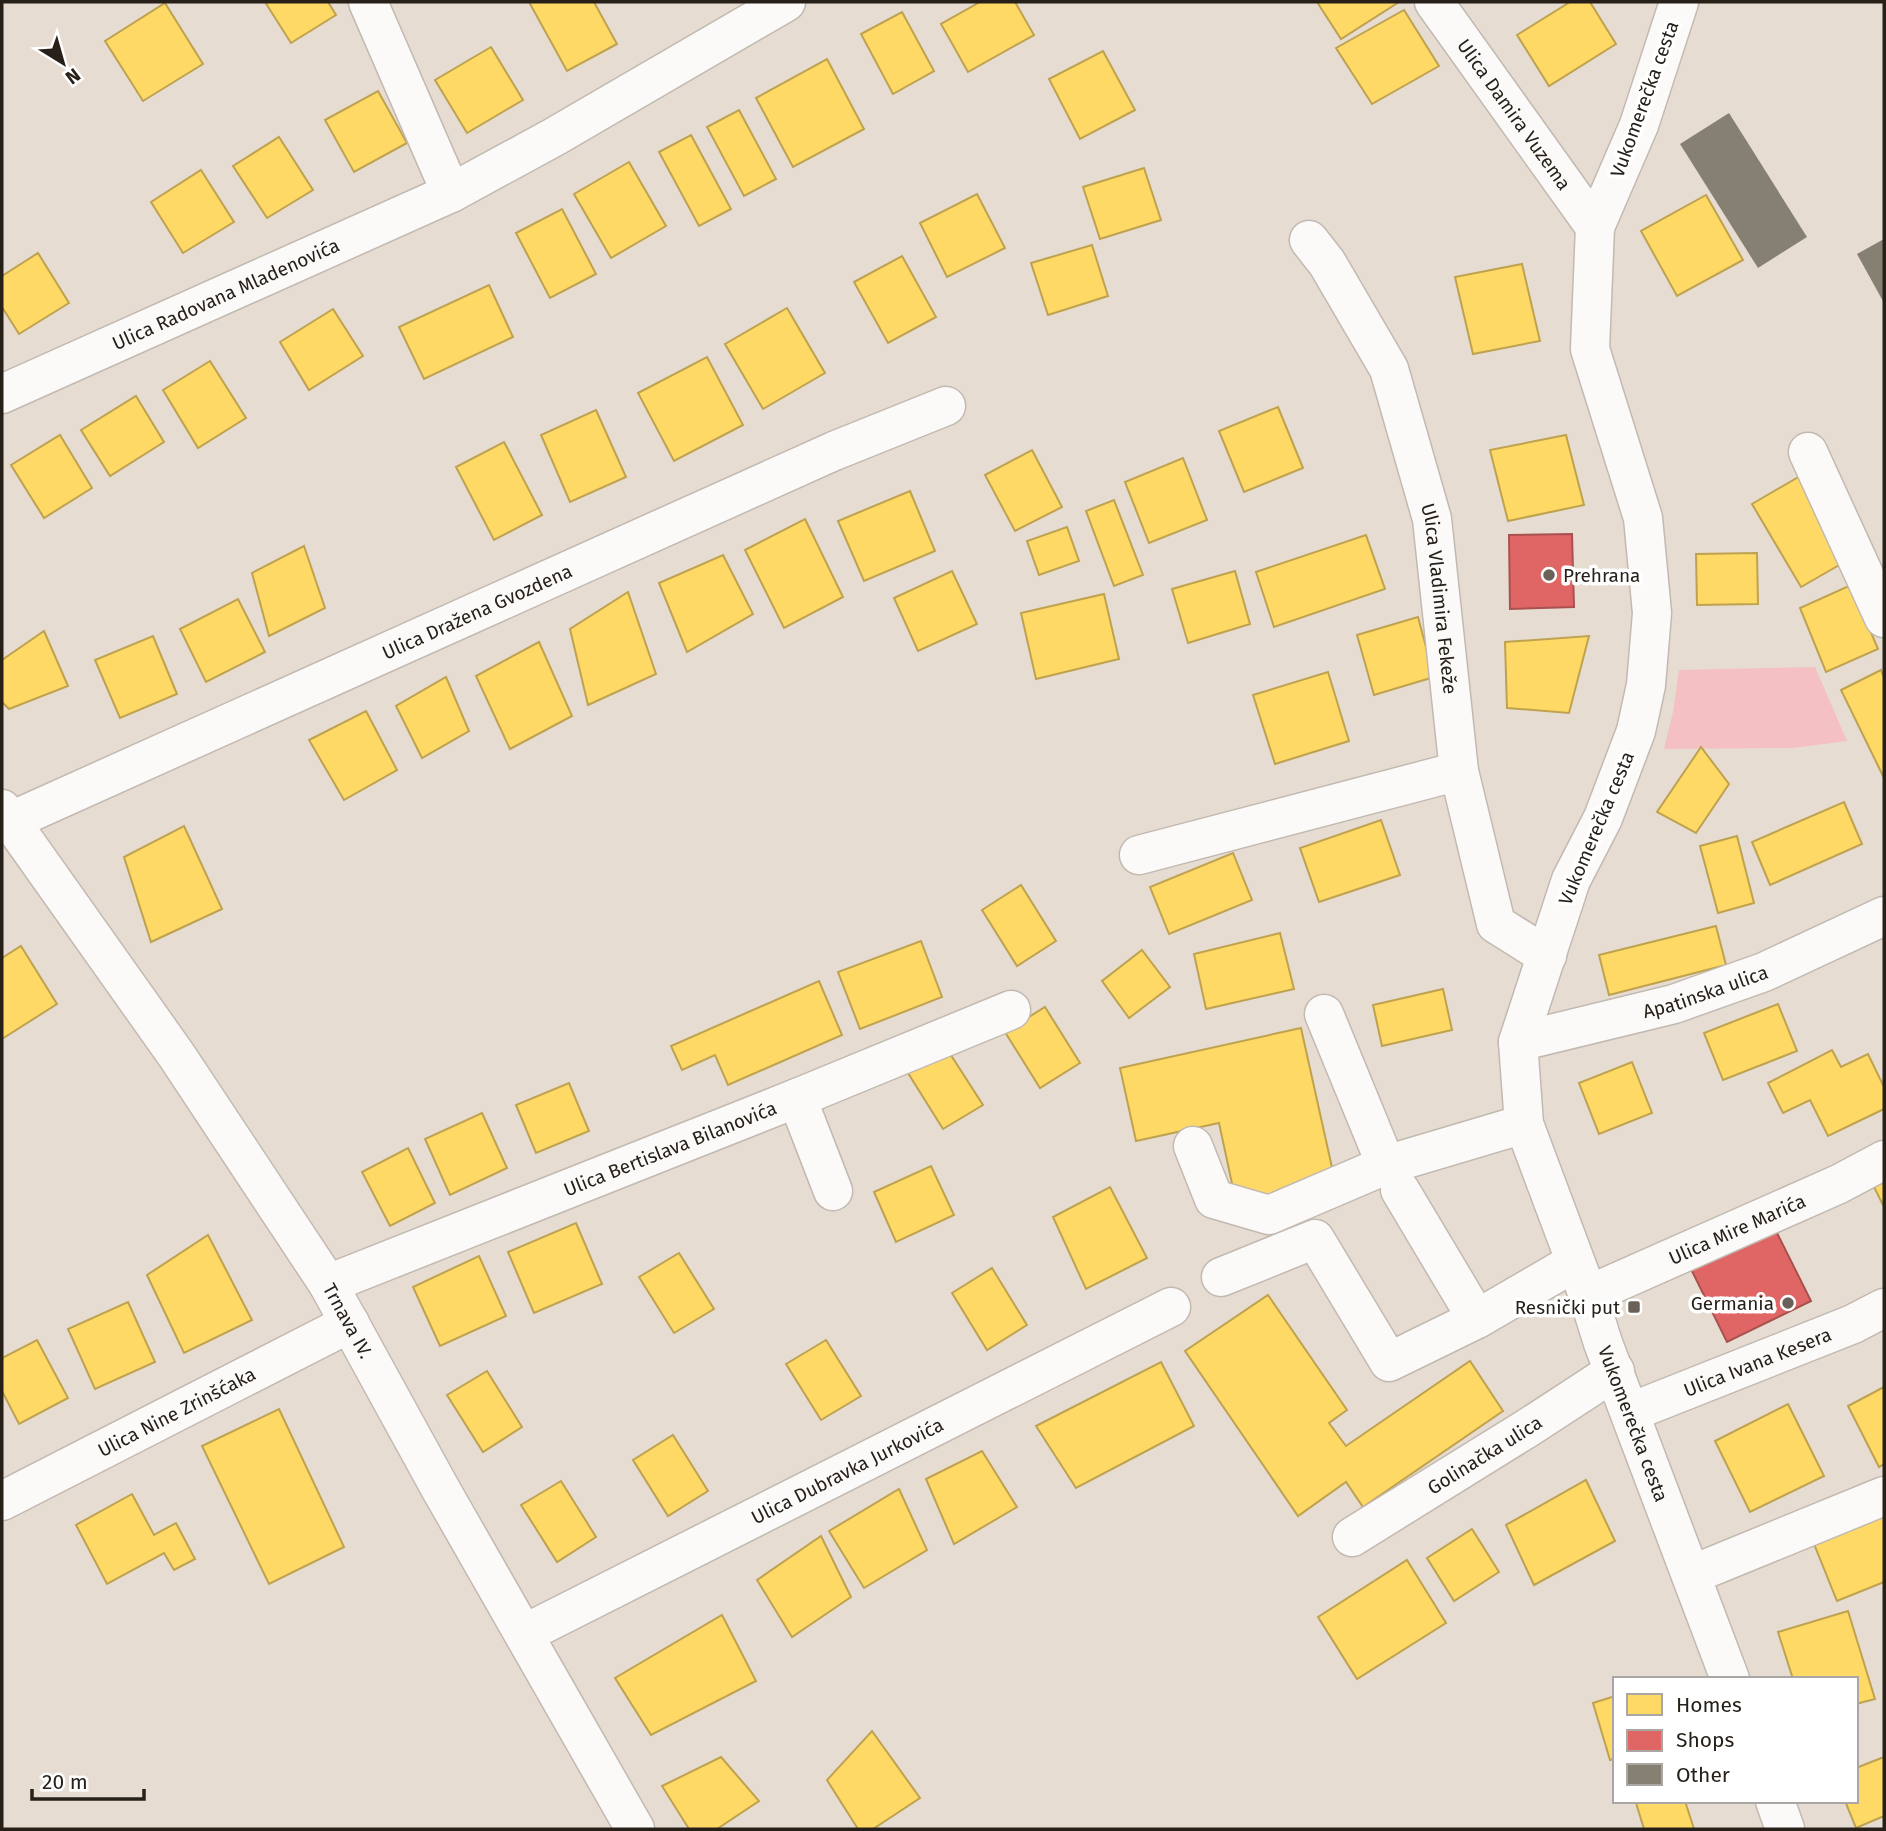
<svg xmlns="http://www.w3.org/2000/svg" width="1886" height="1831" font-family="'Fira Sans',sans-serif">
<style>
.green{fill:#f4c0c1}
.homes{fill:#ffd966;stroke:#bea24f;stroke-width:2}
.shops{fill:#e06666;stroke:#a8514f;stroke-width:2}
.building{fill:#868073}
.lines{fill:none;stroke-linecap:round;stroke-linejoin:round}
.minor-casing{stroke:#c2b9b1;stroke-width:41}
.minor{stroke:#fbfaf8;stroke-width:38}
.poi-dot{fill:#6a6259;stroke:#fff;stroke-width:2.5}
.labels{text-anchor:middle;stroke-width:7;stroke-linejoin:round;paint-order:stroke}
.street-label{font-size:19px;fill:#272019;stroke:#fff}
.poi-label{font-size:19px;fill:#272019;stroke:#fff;text-anchor:end}
</style>
<rect width="100%" height="100%" fill="#e7dcd1"/>
<polygon class="green" points="1815,667 1847,741 1793,748 1664,749 1673,712 1679,670"/>
<g class="homes">
<polygon points="265,2 328,2 336,15 291,43"/>
<polygon points="529,2 594,2 617,44 567,71"/>
<polygon points="980,2 1015,2 1034,35 968,72 941,24"/>
<polygon points="1317,2 1399,2 1341,39"/>
<polygon points="1570,2 1590,2 1616,44 1549,86 1517,35"/>
<polygon points="165,3 203,64 143,101 105,41"/>
<polygon points="1404,10 1439,66 1372,104 1336,48"/>
<polygon points="902,12 934,71 893,94 861,34"/>
<polygon points="491,47 523,100 467,133 435,80"/>
<polygon points="1103,51 1135,110 1080,139 1049,79"/>
<polygon points="827,59 864,129 793,167 756,98"/>
<polygon points="378,91 407,143 354,172 325,120"/>
<polygon points="739,110 776,179 744,196 707,127"/>
<polygon points="691,135 731,209 699,226 659,152"/>
<polygon points="279,137 313,190 267,218 233,166"/>
<polygon points="629,162 666,226 611,258 574,194"/>
<polygon points="1144,168 1161,220 1100,239 1083,187"/>
<polygon points="201,170 234,222 183,253 151,202"/>
<polygon points="977,194 1005,248 947,277 920,223"/>
<polygon points="1706,195 1743,260 1677,296 1641,231"/>
<polygon points="562,209 596,274 550,298 516,233"/>
<polygon points="1092,245 1108,296 1048,315 1031,263"/>
<polygon points="38,253 69,303 19,334 2,307 2,276"/>
<polygon points="902,256 936,317 888,343 854,282"/>
<polygon points="1522,264 1540,341 1473,354 1455,277"/>
<polygon points="489,285 513,337 424,379 399,327"/>
<polygon points="787,308 825,373 763,409 725,344"/>
<polygon points="333,309 363,356 309,390 280,342"/>
<polygon points="707,357 743,425 674,461 638,393"/>
<polygon points="210,361 246,418 198,448 163,390"/>
<polygon points="136,396 164,442 110,476 81,430"/>
<polygon points="1278,407 1303,468 1244,492 1219,431"/>
<polygon points="596,410 626,477 570,502 541,435"/>
<polygon points="60,435 92,488 44,518 11,465"/>
<polygon points="1566,435 1584,505 1508,521 1490,450"/>
<polygon points="504,442 542,515 494,540 456,467"/>
<polygon points="1032,450 1062,507 1015,531 985,475"/>
<polygon points="1183,458 1207,520 1149,543 1125,482"/>
<polygon points="1807,472 1855,556 1801,587 1752,504"/>
<polygon points="910,491 935,551 864,581 838,521"/>
<polygon points="1114,500 1143,575 1114,586 1086,511"/>
<polygon points="805,519 843,597 784,628 745,550"/>
<polygon points="1067,527 1079,561 1039,575 1027,541"/>
<polygon points="1366,535 1385,589 1274,627 1256,572"/>
<polygon points="304,546 325,608 269,636 252,573"/>
<polygon points="1757,553 1758,604 1697,605 1696,554"/>
<polygon points="723,555 753,614 687,652 659,583"/>
<polygon points="952,571 977,624 918,651 894,598"/>
<polygon points="1235,571 1250,624 1188,643 1172,589"/>
<polygon points="1851,585 1878,649 1826,672 1800,608"/>
<polygon points="628,592 656,674 588,705 570,629"/>
<polygon points="1104,594 1119,659 1036,679 1021,613"/>
<polygon points="238,599 265,652 206,682 180,629"/>
<polygon points="1418,617 1434,677 1374,695 1357,635"/>
<polygon points="44,631 68,686 9,709 2,702 2,660"/>
<polygon points="153,636 177,694 120,718 95,660"/>
<polygon points="1589,636 1569,713 1507,708 1505,642"/>
<polygon points="539,642 572,716 510,749 476,676"/>
<polygon points="1881,670 1884,678 1884,778 1841,690"/>
<polygon points="1328,672 1349,741 1275,764 1253,695"/>
<polygon points="446,677 469,731 422,758 396,706"/>
<polygon points="366,711 397,770 344,800 309,740"/>
<polygon points="1701,747 1729,784 1696,833 1657,812"/>
<polygon points="1844,802 1862,844 1770,885 1752,842"/>
<polygon points="1381,820 1400,875 1319,902 1300,848"/>
<polygon points="184,826 222,909 151,942 124,857"/>
<polygon points="1737,836 1754,903 1718,913 1700,846"/>
<polygon points="1233,853 1252,900 1169,934 1150,887"/>
<polygon points="1021,885 1056,941 1017,966 982,910"/>
<polygon points="1716,926 1726,965 1609,995 1599,955"/>
<polygon points="1280,933 1294,989 1206,1009 1194,954"/>
<polygon points="921,941 942,997 860,1029 838,972"/>
<polygon points="21,946 57,1004 2,1039 2,958"/>
<polygon points="1142,950 1170,987 1129,1018 1102,981"/>
<polygon points="819,981 842,1035 728,1085 715,1055 682,1070 671,1046"/>
<polygon points="1443,989 1452,1030 1382,1046 1373,1005"/>
<polygon points="1778,1004 1797,1051 1723,1080 1704,1033"/>
<polygon points="1045,1007 1080,1063 1040,1088 1005,1032"/>
<polygon points="1301,1028 1335,1181 1236,1202 1219,1123 1136,1141 1120,1068"/>
<polygon points="947,1049 983,1105 943,1129 908,1073"/>
<polygon points="1832,1050 1841,1067 1868,1054 1884,1087 1884,1109 1828,1136 1810,1100 1783,1113 1768,1083"/>
<polygon points="1632,1062 1652,1113 1599,1134 1579,1083"/>
<polygon points="569,1083 589,1131 536,1153 516,1105"/>
<polygon points="482,1113 507,1168 450,1195 425,1139"/>
<polygon points="408,1148 435,1203 390,1226 362,1172"/>
<polygon points="931,1166 954,1215 896,1242 874,1192"/>
<polygon points="1884,1176 1884,1207 1872,1183"/>
<polygon points="1110,1187 1147,1258 1086,1289 1053,1217"/>
<polygon points="576,1223 602,1284 534,1313 508,1252"/>
<polygon points="208,1235 252,1320 184,1353 147,1275"/>
<polygon points="679,1253 714,1309 674,1333 639,1277"/>
<polygon points="479,1256 506,1316 440,1346 413,1287"/>
<polygon points="992,1268 1027,1325 987,1350 952,1293"/>
<polygon points="1268,1295 1347,1410 1329,1423 1346,1446 1470,1361 1503,1411 1363,1507 1346,1482 1298,1516 1185,1351"/>
<polygon points="128,1302 155,1362 95,1389 68,1329"/>
<polygon points="37,1340 68,1398 19,1424 2,1391 2,1358"/>
<polygon points="826,1340 861,1396 821,1420 786,1364"/>
<polygon points="1161,1362 1194,1426 1076,1488 1036,1426"/>
<polygon points="487,1371 522,1427 483,1452 447,1395"/>
<polygon points="1884,1387 1884,1464 1879,1467 1848,1406"/>
<polygon points="1788,1404 1824,1476 1750,1512 1715,1441"/>
<polygon points="279,1409 344,1547 269,1584 202,1446"/>
<polygon points="673,1435 708,1491 668,1516 633,1460"/>
<polygon points="982,1451 1017,1507 954,1544 926,1479"/>
<polygon points="1586,1480 1615,1541 1534,1585 1506,1525"/>
<polygon points="561,1481 596,1537 557,1562 521,1505"/>
<polygon points="899,1489 927,1550 864,1588 829,1531"/>
<polygon points="132,1494 154,1535 176,1523 195,1559 174,1570 164,1553 107,1584 76,1525"/>
<polygon points="1884,1504 1884,1582 1837,1601 1810,1534"/>
<polygon points="1472,1529 1499,1572 1454,1601 1427,1558"/>
<polygon points="821,1536 851,1597 792,1637 757,1580"/>
<polygon points="1407,1560 1446,1623 1357,1679 1318,1617"/>
<polygon points="1848,1611 1875,1699 1856,1704 1856,1679 1793,1679 1778,1632"/>
<polygon points="722,1615 756,1681 651,1735 615,1678"/>
<polygon points="1615,1696 1615,1759 1610,1760 1593,1703"/>
<polygon points="872,1731 920,1798 873,1829 858,1829 827,1780"/>
<polygon points="721,1757 759,1801 717,1829 689,1829 662,1786"/>
<polygon points="1884,1757 1884,1816 1856,1828 1845,1801 1856,1801 1856,1768"/>
<polygon points="1640,1801 1685,1801 1694,1829 1644,1829 1636,1803"/>
</g>
<g class="shops">
<polygon points="1572,534 1574,607 1510,609 1509,535"/>
<polygon points="1774,1227 1811,1301 1727,1342 1691,1269"/>
</g>
<g class="building">
<polygon points="1729,113 1807,237 1758,268 1680,144"/>
<polygon points="1884,239 1884,303 1857,254"/>
</g>
<g class="lines">
<defs>
<g id="minor">
<polyline points="368,2 451,193"/>
<path id="s1" d="M1434,2L1595,227"/>
<path id="s2" d="M1679,2L1639,125L1595,227L1590,349L1643,518L1652,613L1646,685L1636,731L1603,818L1571,880L1518,1042L1524,1124L1588,1295L1603,1343L1730,1679"/>
<path id="s3" d="M1309,240L1327,263L1389,369L1432,519L1459,771L1496,924L1547,956"/>
<path id="s4" d="M2,394L451,193L554,137L786,2"/>
<polyline points="1808,452 1884,618"/>
<path id="s5" d="M2,809L177,1056L328,1284L440,1488L635,1829"/>
<path id="s6" d="M11,821L834,451L946,406"/>
<polyline points="1139,855 1459,771"/>
<polyline points="1324,1014 1386,1165"/>
<path id="s7" d="M1518,1042L1674,1004L1764,972L1884,916"/>
<polyline points="797,1098 833,1191"/>
<polyline points="1193,1146 1214,1199 1269,1215 1386,1165 1524,1124"/>
<polyline points="1400,1190 1477,1319"/>
<polyline points="1221,1277 1315,1239 1389,1362 1477,1319 1575,1262"/>
<path id="s8" d="M328,1284L797,1098L1011,1010"/>
<path id="s9" d="M1588,1295L1839,1184L1884,1160"/>
<path id="s10" d="M1631,1412L1853,1324L1884,1308"/>
<path id="s11" d="M2,1501L350,1323"/>
<path id="s12" d="M1352,1537L1526,1429L1615,1371"/>
<polyline points="1691,1575 1884,1496"/>
<path id="s13" d="M524,1634L1171,1307"/>
<polyline points="1775,1801 1785,1829"/>
</g>
</defs>
<use href="#minor" class="minor-casing"/>
<use href="#minor" class="minor"/>
</g>
<g class="poi-dot">
<circle cx="1549" cy="575" r="7"/>
<circle cx="1788" cy="1303" r="7"/>
<rect x="1627" y="1300" width="14" height="14" rx="3.5"/>
</g>
<g class="labels">
<g class="street-label">
<text transform="translate(1644 99) rotate(-70)" y="7">Vukomerečka cesta</text>
<text dy="7" stroke="none"><textPath href="#s1" startOffset="138">Ulica Damira Vuzema</textPath></text>
<text dy="7" stroke="none"><textPath href="#s4" startOffset="245">Ulica Radovana Mladenovića</textPath></text>
<text dy="7" stroke="none"><textPath href="#s3" startOffset="388">Ulica Vladimira Fekeže</textPath></text>
<text dy="7" stroke="none"><textPath href="#s6" startOffset="511">Ulica Dražena Gvozdena</textPath></text>
<text transform="translate(1596 828) rotate(-67)" y="7">Vukomerečka cesta</text>
<text dy="7" stroke="none"><textPath href="#s7" startOffset="194">Apatinska ulica</textPath></text>
<text dy="7" stroke="none"><textPath href="#s8" startOffset="368">Ulica Bertislava Bilanovića</textPath></text>
<text dy="7" stroke="none"><textPath href="#s9" startOffset="163">Ulica Mire Marića</textPath></text>
<text dy="7" stroke="none"><textPath href="#s5" startOffset="618">Trnava IV.</textPath></text>
<text dy="7" stroke="none"><textPath href="#s10" startOffset="136">Ulica Ivana Kesera</textPath></text>
<text dy="7" stroke="none"><textPath href="#s11" startOffset="196">Ulica Nine Zrinšćaka</textPath></text>
<text dy="7" stroke="none"><textPath href="#s2" startOffset="1489">Vukomerečka cesta</textPath></text>
<text dy="7" stroke="none"><textPath href="#s12" startOffset="156">Golinačka ulica</textPath></text>
<text dy="7" stroke="none"><textPath href="#s13" startOffset="362">Ulica Dubravka Jurkovića</textPath></text>
</g>
<g class="poi-label">
<text x="1563" y="582" text-anchor="start">Prehrana</text>
<text x="1774" y="1310">Germania</text>
<text x="1620" y="1314">Resnički put</text>
</g>
</g>
<rect width="1886" height="1831" fill="none" stroke="#272019" stroke-width="7"/>
<rect x="1613" y="1677" width="245" height="126" fill="#ffffff" stroke="#a9a6a3" stroke-width="2"/>
<rect x="1627" y="1694" width="35" height="21" fill="#ffd966" stroke="#a9a6a3" stroke-width="2"/>
<text x="1676" y="1712" font-size="21" fill="#272019">Homes</text>
<rect x="1627" y="1730" width="35" height="21" fill="#e06666" stroke="#a9a6a3" stroke-width="2"/>
<text x="1676" y="1747" font-size="21" fill="#272019">Shops</text>
<rect x="1627" y="1764" width="35" height="21" fill="#868073" stroke="#a9a6a3" stroke-width="2"/>
<text x="1676" y="1782" font-size="21" fill="#272019">Other</text>
<g transform="translate(63 63) rotate(143)" stroke="#ffffff" stroke-width="5" paint-order="stroke">
<path d="M0-5L12 26L0 18L-12 26Z" fill="#272019"/>
<text y="-10" font-size="19" font-weight="bold" text-anchor="middle" fill="#272019">N</text>
</g>
<path d="M32 1789v10h112v-10" fill="none" stroke="#272019" stroke-width="3.5"/>
<text x="42" y="1789" font-size="21" fill="#272019" stroke="#ffffff" stroke-width="5" paint-order="stroke">20 m</text>
</svg>
